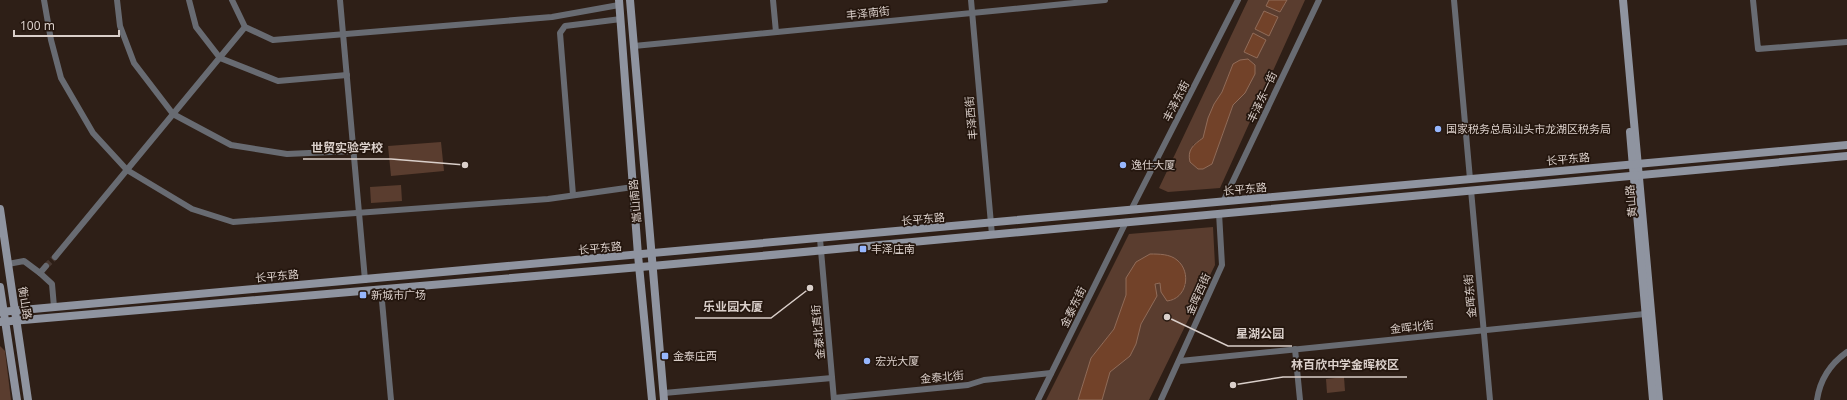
<svg xmlns="http://www.w3.org/2000/svg" width="1847" height="400" font-family="'Noto Sans','Noto Sans SC',sans-serif">
<style>
.green{fill:#5a3d2f;fill-rule:evenodd}
.water{fill:#724229;stroke:#916c59}
.lines{fill:none;stroke-linecap:round;stroke-linejoin:round}
.street-tunnel{stroke:#483932;stroke-width:6;stroke-dasharray:6 3;stroke-linecap:butt}
.street{stroke:#686b72;stroke-width:6}
.secondary{stroke:#8f94a0;stroke-width:8}
.poi-dot{fill:#96b6fd;stroke:#24160e;stroke-width:1.5}
.labels{text-anchor:middle;stroke-width:3.5;stroke-linejoin:round;paint-order:stroke}
.street-label{font-size:11px;fill:#dacfca;stroke:#24160e}
.poi-label{font-size:11px;fill:#dacfca;stroke:#24160e;text-anchor:start}
.leader{fill:none;stroke:#dacfca;stroke-width:1.5}
.callout-dot{fill:#dacfca;stroke:#24160e;stroke-width:1.5}
.callout-label{font-size:12px;text-anchor:middle;font-weight:bold;fill:#dacfca;stroke:#24160e;stroke-width:3.5;stroke-linejoin:round;paint-order:stroke}
</style>
<rect width="100%" height="100%" fill="#2e1f17"/>
<g class="green">
<path d="M1248,0H1269L1267,6L1280,12L1287,0H1305L1220,188L1168,192L1159,188ZM1233,64L1245,93L1233,105L1212,164L1193,145L1203,138L1214,104L1222,92Z"/>
<polygon points="441,142 444,171 391,176 388,146"/>
<polygon points="401,185 402,201 371,203 370,187"/>
<polygon points="1213,227 1215,265 1149,400 1102,400 1110,372 1136,344 1141,324 1148,311 1154,284 1160,283 1173,300 1180,294 1186,284 1126,278 1126,295 1114,329 1091,358 1078,400 1046,400 1129,234"/>
<polygon points="0,346 5,351 11,400 0,400"/>
<polygon points="1344,377 1345,391 1327,393 1326,379"/>
</g>
<g class="water">
<polygon points="1269,0 1287,0 1280,12 1266,6"/>
<polygon points="1264,11 1278,17 1269,36 1255,29"/>
<polygon points="1253,33 1266,40 1257,58 1244,52"/>
<path d="M1248,59L1255,65V74L1245,93L1233,105L1212,164L1203,169H1198L1190,162C1187,150 1193,145 1203,138L1208,118L1214,104L1222,92L1233,64L1240,60Z"/>
<path d="M1150,254C1159,254 1170,254 1177,260C1192,272 1187,299 1167,301L1161,292L1160,283L1155,284L1157,296L1141,324L1136,344L1130,356L1110,372L1102,400H1078L1091,358L1114,329L1126,295V278L1136,262Z"/>
</g>
<g class="lines">
<polyline class="street-tunnel" points="46,266 55,257"/>
<g class="street">
<polyline points="44,0 51,40 61,78 93,133 127,170 192,209 233,222 548,199 633,187"/>
<polyline points="117,0 120,26 134,63 173,114 231,145 287,154 354,151"/>
<polyline points="189,0 196,27 220,58 278,81 347,75"/>
<polyline points="232,0 245,27 273,40 552,17 619,5"/>
<polyline points="340,0 365,280"/>
<polyline points="773,0 776,32"/>
<polyline points="971,0 992,235"/>
<polyline points="1454,0 1470,179"/>
<polyline points="1753,0 1758,49 1847,42"/>
<polyline points="634,46 1105,0"/>
<polyline points="1471,190 1490,400"/>
<polyline points="573,195 560,33 565,26 621,19"/>
<polyline points="1223,202 1319,0"/>
<polyline points="1131,210 1238,0"/>
<polyline points="820,239 834,400"/>
<polyline points="55,257 245,27"/>
<polyline points="8,264 24,261 40,273 46,266"/>
<polyline points="40,273 52,284 54,307"/>
<polyline points="381,290 391,400"/>
<polyline points="1295,349 1300,400"/>
<polyline points="1180,361 1645,314"/>
<polyline points="664,393 832,378"/>
<polyline points="834,398 968,385 984,380 1051,373"/>
<polyline points="1038,400 1126,222"/>
<polyline points="1161,400 1222,265 1219,213"/>
<path d="M1817,400C1820,379 1830,364 1847,352"/>
</g>
<g class="secondary">
<polyline points="619,0 638,255 652,400"/>
<polyline points="630,0 664,400"/>
<polyline points="1623,0 1659,400"/>
<polyline points="1630,132 1653,400"/>
<polyline points="0,209 28,400"/>
<polyline points="0,287 17,400"/>
<polyline points="0,312 1847,145"/>
<polyline points="0,322 652,266 1847,156"/>
</g>
</g>
<g class="poi-dot">
<circle cx="1438" cy="129" r="4"/>
<circle cx="1123" cy="165" r="4"/>
<rect x="859" y="245" width="8" height="8" rx="2"/>
<rect x="359" y="291" width="8" height="8" rx="2"/>
<rect x="661" y="352" width="8" height="8" rx="2"/>
<circle cx="867" cy="361" r="4"/>
</g>
<g class="labels">
<g class="street-label">
<text transform="translate(868 13) rotate(-6)" y="4">丰泽南街</text>
<text transform="translate(1262 97) rotate(-65)" y="4">丰泽东一街</text>
<text transform="translate(1176 101) rotate(-63)" y="4">丰泽东街</text>
<text transform="translate(971 118) rotate(-95)" y="4">丰泽西街</text>
<text transform="translate(1568 159) rotate(-5)" y="4">长平东路</text>
<text transform="translate(1245 189) rotate(-5)" y="4">长平东路</text>
<text transform="translate(635 201) rotate(-95)" y="4">嵩山南路</text>
<text transform="translate(1631 201) rotate(-95)" y="4">黄山路</text>
<text transform="translate(923 219) rotate(-5)" y="4">长平东路</text>
<text transform="translate(600 248) rotate(-5)" y="4">长平东路</text>
<text transform="translate(277 276) rotate(-5)" y="4">长平东路</text>
<text transform="translate(1198 294) rotate(-66)" y="4">金晖西街</text>
<text transform="translate(1470 296) rotate(-95)" y="4">金晖东街</text>
<text transform="translate(25 303) rotate(81)" y="4">衡山路</text>
<text transform="translate(1073 307) rotate(-64)" y="4">金泰东街</text>
<text transform="translate(1412 327) rotate(-6)" y="4">金晖北街</text>
<text transform="translate(818 332) rotate(-95)" y="4">金泰北直街</text>
<text transform="translate(942 377) rotate(-5)" y="4">金泰北街</text>
</g>
<g class="poi-label">
<text x="1446" y="133">国家税务总局汕头市龙湖区税务局</text>
<text x="1131" y="169">逸仕大厦</text>
<text x="871" y="253">丰泽庄南</text>
<text x="371" y="299">新城市广场</text>
<text x="673" y="360">金泰庄西</text>
<text x="875" y="365">宏光大厦</text>
</g>
</g>
<path class="leader" d="M465 165L391 159H303M810 288L771 318H695M1167 317L1228 346H1292M1233 385L1283 377H1407"/>
<g class="callout-dot">
<circle cx="465" cy="165" r="4"/>
<circle cx="810" cy="288" r="4"/>
<circle cx="1167" cy="317" r="4"/>
<circle cx="1233" cy="385" r="4"/>
</g>
<g class="callout-label">
<text x="347" y="152">世贸实验学校</text>
<text x="733" y="311">乐业园大厦</text>
<text x="1260" y="338">星湖公园</text>
<text x="1345" y="369">林百欣中学金晖校区</text>
</g>
<path d="M14 30v6h105v-6" fill="none" stroke="#dacfca" stroke-width="2"/>
<text x="20" y="30" font-size="12" fill="#dacfca" stroke="#24160e" stroke-width="3" paint-order="stroke">100 m</text>
</svg>
